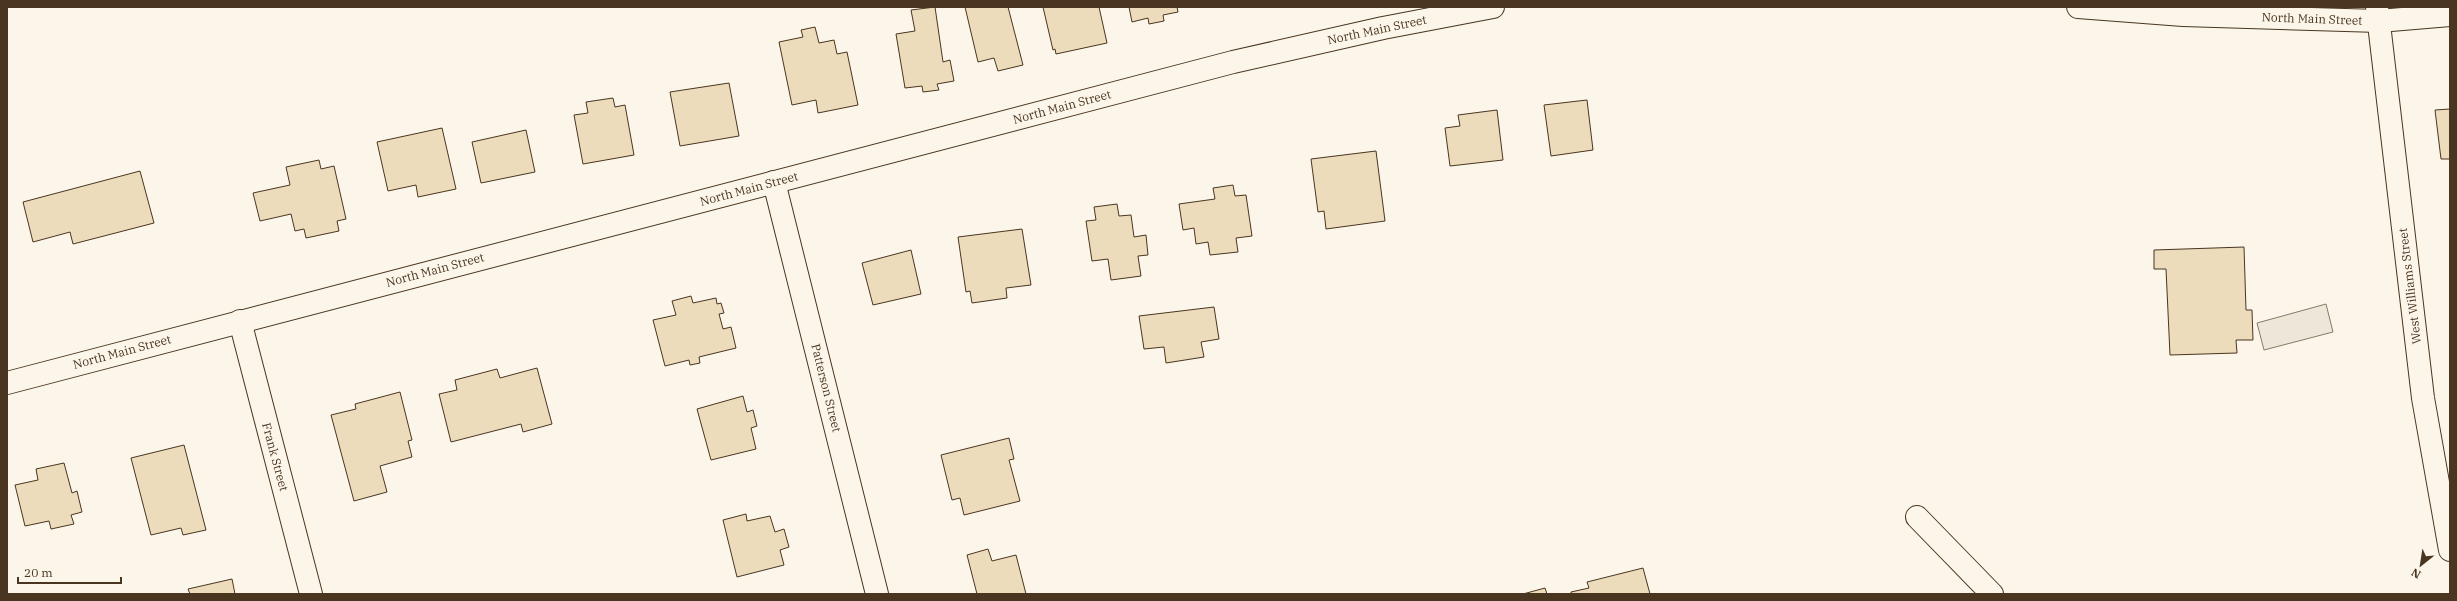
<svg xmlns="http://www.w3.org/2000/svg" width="2457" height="601" font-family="'IBM Plex Serif',serif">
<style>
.parking{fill:#ede7d9;stroke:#887966}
.building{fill:#ecdcbc;stroke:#4a3520}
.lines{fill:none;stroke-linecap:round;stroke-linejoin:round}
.minor-casing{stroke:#4a3520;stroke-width:24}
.minor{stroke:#fbf6e9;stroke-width:22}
.labels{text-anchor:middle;stroke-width:3;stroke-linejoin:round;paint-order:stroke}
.street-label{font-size:12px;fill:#4a3520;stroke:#fbf6e9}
</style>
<rect width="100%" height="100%" fill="#fbf6e9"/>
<polygon class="parking" points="2326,304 2333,332 2264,350 2257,323"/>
<g class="building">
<polygon points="935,7 943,62 950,60 954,81 937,84 939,90 923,92 922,86 905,88 896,34 915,31 911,10"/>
<polygon points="965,7 1008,7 1023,65 998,71 994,58 978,62"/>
<polygon points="1043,7 1099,7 1107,43 1056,54 1055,49 1053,50"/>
<polygon points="1129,7 1177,7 1178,12 1163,15 1164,21 1149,24 1148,18 1132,22"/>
<polygon points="815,27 819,43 834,40 837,54 847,52 858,105 818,113 816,100 792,105 779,42 803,37 801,30"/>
<polygon points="729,83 739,136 680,146 670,92"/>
<polygon points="613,98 615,107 625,105 634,155 583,164 574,115 588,113 586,102"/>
<polygon points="1587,100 1593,150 1551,156 1544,105"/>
<polygon points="2450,109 2450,159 2441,159 2435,110"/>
<polygon points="1497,110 1503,160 1450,166 1445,128 1460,126 1458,115"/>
<polygon points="442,128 456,189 418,197 416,185 388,191 377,142"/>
<polygon points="526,130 535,172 481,183 472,142"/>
<polygon points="1376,151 1385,221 1326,229 1324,211 1318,212 1311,159"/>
<polygon points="319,160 321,169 334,166 346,219 337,221 339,231 306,238 304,229 295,231 291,214 260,221 253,193 290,185 286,167"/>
<polygon points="140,171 154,223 73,244 70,232 33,242 23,202"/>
<polygon points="1233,185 1235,196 1246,195 1252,236 1236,238 1238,252 1210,255 1208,242 1196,244 1194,228 1183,230 1179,204 1215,199 1213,188"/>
<polygon points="1117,204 1119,216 1131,215 1134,237 1146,235 1148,255 1138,256 1141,276 1111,280 1108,259 1092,261 1086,221 1096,220 1094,207"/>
<polygon points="1022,229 1031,285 1006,288 1007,298 972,303 970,291 966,292 958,237"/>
<polygon points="2244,247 2246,310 2252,310 2253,340 2236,340 2237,353 2170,355 2166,269 2154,269 2154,250"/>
<polygon points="911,250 921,294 873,305 862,263"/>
<polygon points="691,296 693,303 716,298 717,304 721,303 724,313 719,314 723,329 731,327 736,348 699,357 700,363 690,365 689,360 665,366 653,320 676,315 672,301"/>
<polygon points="1214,307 1219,339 1201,342 1204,357 1166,363 1164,347 1144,349 1139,316"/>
<polygon points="537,368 552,424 523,432 521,424 451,442 439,394 457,390 455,380 497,369 500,378"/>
<polygon points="400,392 412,440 408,441 412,457 380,466 387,492 354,501 331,415 356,409 355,404"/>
<polygon points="743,396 747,412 753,410 757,426 751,428 756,449 711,460 697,409"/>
<polygon points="1009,438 1014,459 1009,460 1020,501 964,515 960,498 952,500 941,455"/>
<polygon points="184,445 206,530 183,535 181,528 151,535 131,458"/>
<polygon points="64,463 72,493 77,491 82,512 71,515 74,524 51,529 49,521 25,526 15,485 38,480 36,469"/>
<polygon points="746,514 747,521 770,516 775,532 784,529 789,547 780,550 784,565 737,577 723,520"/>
<polygon points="988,549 992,561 1016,555 1026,594 977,594 967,555"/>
<polygon points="1643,568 1650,594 1571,594 1571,592 1589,588 1587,582"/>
<polygon points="232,579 235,594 190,594 188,589"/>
<polygon points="1545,588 1547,594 1523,594"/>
</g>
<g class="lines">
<defs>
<g id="minor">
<polyline points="2078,7 2183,15 2379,21 2450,15"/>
<polyline points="2377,7 2423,398 2450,550"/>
<polyline points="774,182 877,594"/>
<polyline points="240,321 311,594"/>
<polyline points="7,383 1233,62 1383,28 1493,7"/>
<polyline points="1917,517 1992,594"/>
</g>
</defs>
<use href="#minor" class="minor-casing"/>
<use href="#minor" class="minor"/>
</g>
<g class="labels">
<g class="street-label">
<text transform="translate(2312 19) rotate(2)" y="4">North Main Street</text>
<text transform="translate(1377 30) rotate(-12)" y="4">North Main Street</text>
<text transform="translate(1062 107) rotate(-15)" y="4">North Main Street</text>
<text transform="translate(749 189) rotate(-15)" y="4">North Main Street</text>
<text transform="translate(435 270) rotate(-15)" y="4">North Main Street</text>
<text transform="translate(2410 286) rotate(-97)" y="4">West Williams Street</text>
<text transform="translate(122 352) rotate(-15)" y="4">North Main Street</text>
<text transform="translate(826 388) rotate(76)" y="4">Patterson Street</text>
<text transform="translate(275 457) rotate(75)" y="4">Frank Street</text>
</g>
</g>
<rect width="2457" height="601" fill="none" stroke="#4a3520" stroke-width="16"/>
<g transform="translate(2421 565) rotate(210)" stroke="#fbf6e9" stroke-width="3" paint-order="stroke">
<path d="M0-3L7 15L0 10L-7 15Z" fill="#4a3520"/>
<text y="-6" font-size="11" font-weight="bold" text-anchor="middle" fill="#4a3520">N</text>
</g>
<path d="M18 577v6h103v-6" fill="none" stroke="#4a3520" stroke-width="2"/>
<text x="24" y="577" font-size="12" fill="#4a3520" stroke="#fbf6e9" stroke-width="3" paint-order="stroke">20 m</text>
</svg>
